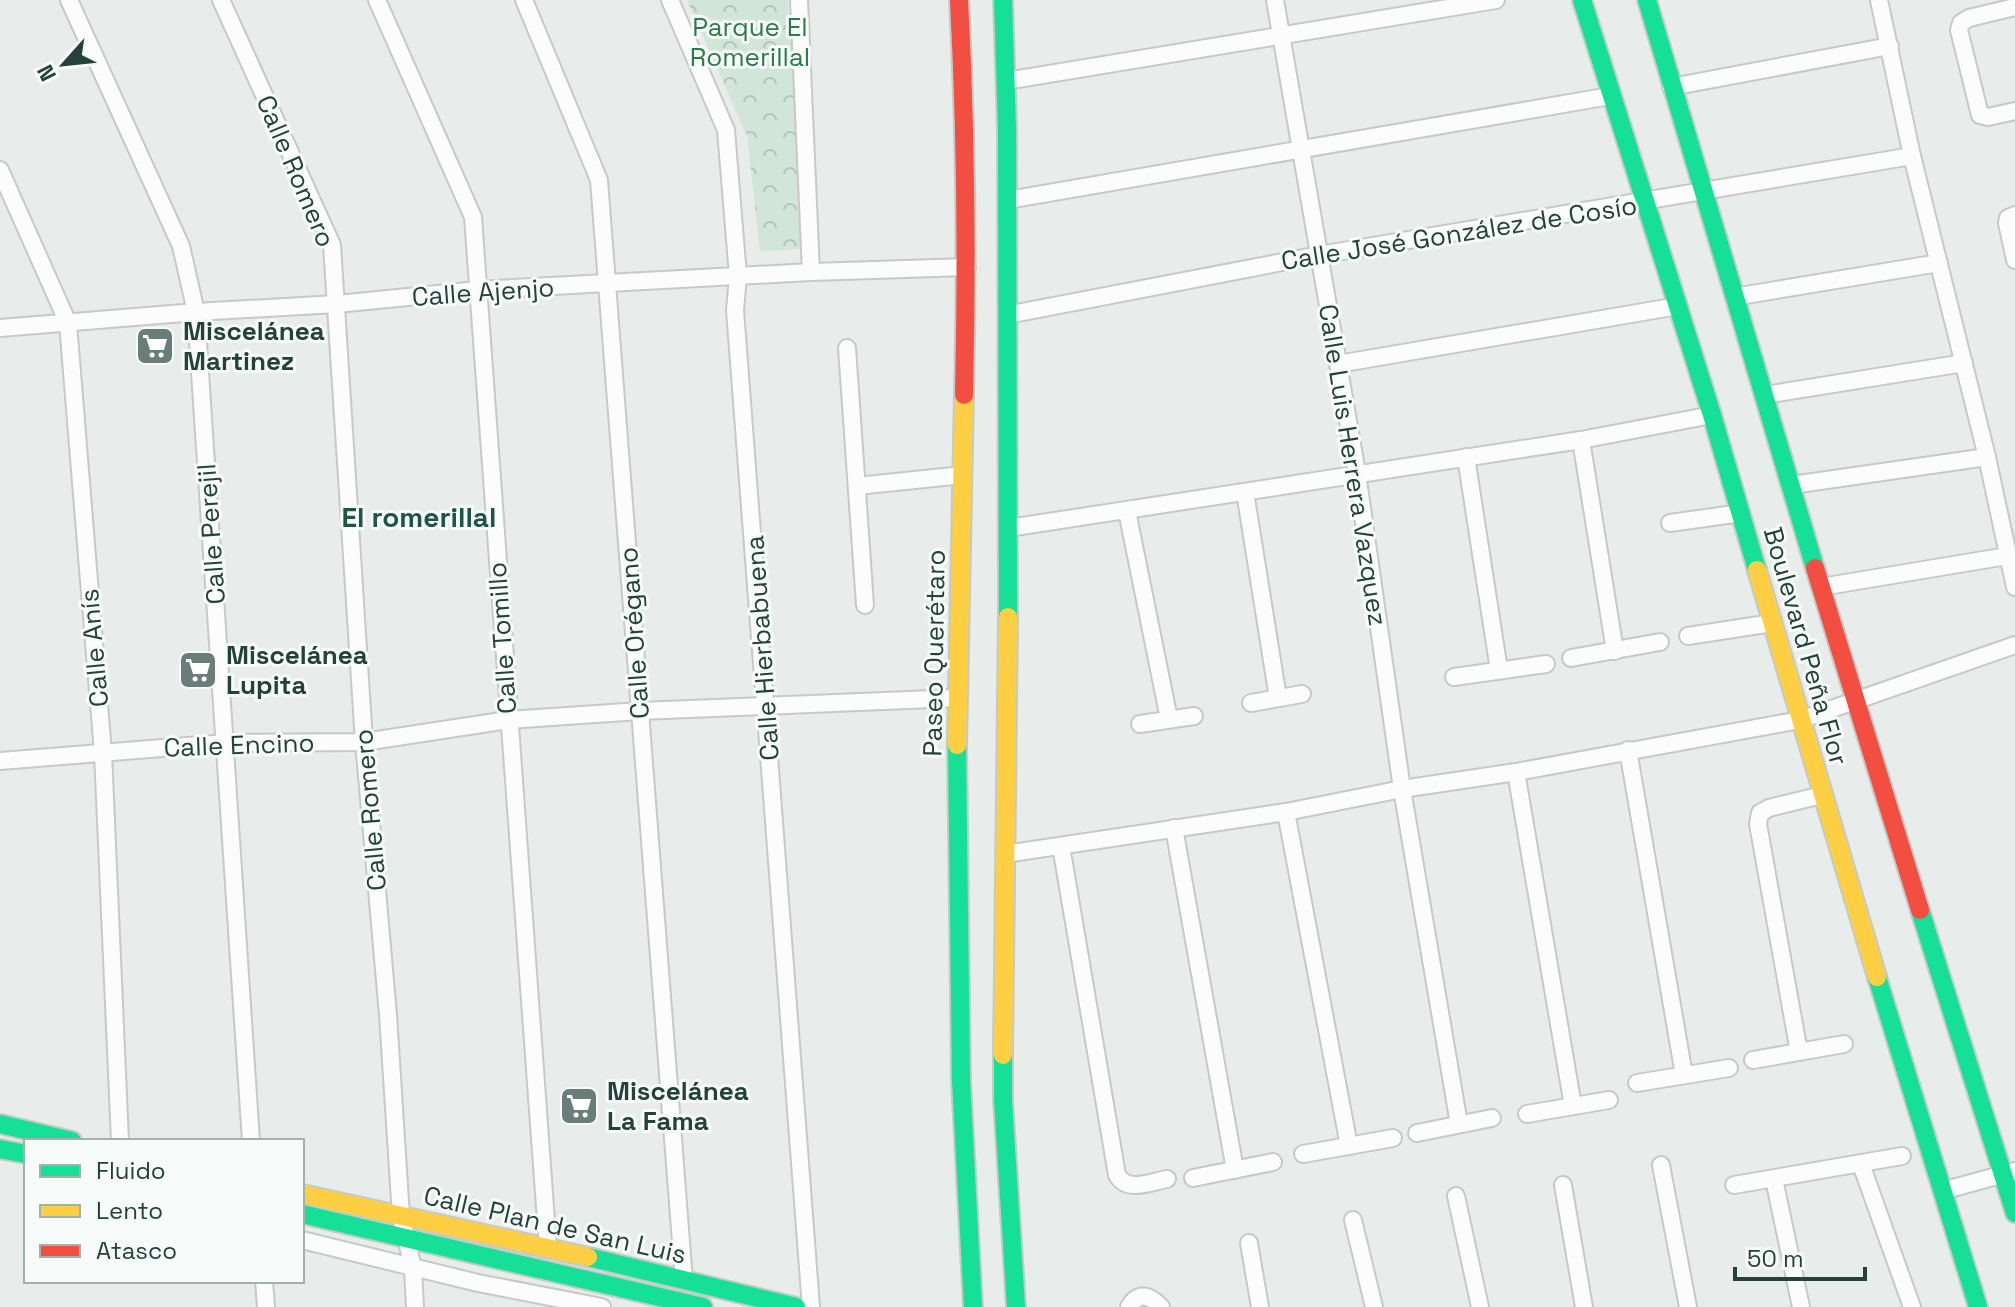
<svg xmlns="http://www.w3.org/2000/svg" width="2015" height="1307" font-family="'Space Grotesk',sans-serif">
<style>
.park{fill:url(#park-crowns)}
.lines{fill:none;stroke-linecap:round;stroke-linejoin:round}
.street-casing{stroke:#c5cac8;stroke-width:20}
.fast-casing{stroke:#c3cbc8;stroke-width:22}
.slow-casing{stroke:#c3cbc8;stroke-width:22}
.jam-casing{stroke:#c3cbc8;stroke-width:22}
.street{stroke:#fcfcfc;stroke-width:16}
.fast{stroke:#16e098;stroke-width:18}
.slow{stroke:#ffcf43;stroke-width:18}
.jam{stroke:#f24e42;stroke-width:18}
.labels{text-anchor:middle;stroke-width:6;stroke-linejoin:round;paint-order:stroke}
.park-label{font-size:26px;fill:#2d7a4b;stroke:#f7fbf9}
.street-label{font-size:26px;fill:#24423a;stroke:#f7fbf9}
.poi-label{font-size:26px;font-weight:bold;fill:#24423a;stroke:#f7fbf9;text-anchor:start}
.neighbourhood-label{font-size:28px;font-weight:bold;fill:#1f5548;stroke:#f7fbf9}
</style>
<defs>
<pattern id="park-crowns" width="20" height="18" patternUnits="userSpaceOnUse" patternTransform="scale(2)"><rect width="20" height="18" fill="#d1e6d8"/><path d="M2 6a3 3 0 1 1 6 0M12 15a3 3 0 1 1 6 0" fill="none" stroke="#b3c6ba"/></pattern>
</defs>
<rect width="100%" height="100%" fill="#e8edeb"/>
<polygon class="park" points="687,0 788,0 804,249 760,251 747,136"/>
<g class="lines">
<defs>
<g id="street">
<polyline points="69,0 181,246 196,312 251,1141"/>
<polyline points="221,0 332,245 364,742 388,1015 401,1216 413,1268 415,1307"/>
<polyline points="377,0 473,217 548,1248"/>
<polyline points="524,0 599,180 684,1281"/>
<polyline points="670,0 726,130 738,276 735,310 811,1307"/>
<polyline points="799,0 811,272"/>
<polyline points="1275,0 1357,473 1402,789 1459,1124"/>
<polyline points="1879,0 1912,156 1987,457 2015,587"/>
<polyline points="2015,7 1969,18 1961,23 1959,30 1980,115 1988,117 2015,111"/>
<polyline points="1006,81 1496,0"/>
<polyline points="1671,87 1890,46"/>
<polyline points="0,170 68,323 103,753 120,1141"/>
<polyline points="1008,200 1610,96"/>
<polyline points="2015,215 2008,218 2007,223 2015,260"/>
<polyline points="1734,297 1939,263"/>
<polyline points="1007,315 1319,255 1912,156"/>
<polyline points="0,328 196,312 337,304 478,290 811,272 967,267"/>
<polyline points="847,348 865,605"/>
<polyline points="1338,364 1678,306"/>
<polyline points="1765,395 1964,363"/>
<polyline points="1581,440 1615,651"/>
<polyline points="1466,457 1499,670"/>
<polyline points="1792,485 1987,457"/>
<polyline points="857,486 963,475"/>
<polyline points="1245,492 1278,698"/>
<polyline points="1127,511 1169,719"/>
<polyline points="1670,523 1741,513"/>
<polyline points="1009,528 1581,440 1712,415"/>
<polyline points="1821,587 2007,556"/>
<polyline points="1688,636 1772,623"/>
<polyline points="1571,658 1660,642"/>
<polyline points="1454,677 1546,664"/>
<polyline points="1251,703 1302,694"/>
<polyline points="1140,724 1194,716"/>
<polyline points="1628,750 1684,1075"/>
<polyline points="0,761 225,743 364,742 508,720 640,711 957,698"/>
<polyline points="1516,772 1573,1106"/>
<polyline points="1286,812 1349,1146"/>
<polyline points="1174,828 1235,1170"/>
<path d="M1061,846L1117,1175C1127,1193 1150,1182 1167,1179"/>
<polyline points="1005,854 1286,812 1402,789 1516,772 1800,720 2015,645"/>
<polyline points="1799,1052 1758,824 1760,813 1769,808 1822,795"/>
<polyline points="1753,1060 1844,1044"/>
<polyline points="1637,1083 1729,1068"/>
<polyline points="1527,1114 1609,1100"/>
<polyline points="1417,1133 1492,1118"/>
<polyline points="1303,1154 1393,1138"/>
<polyline points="1861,1164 1912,1307"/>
<polyline points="1661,1165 1688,1307"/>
<polyline points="1193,1178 1273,1162"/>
<polyline points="1774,1179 1801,1307"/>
<polyline points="1563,1185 1584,1307"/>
<polyline points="1734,1185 1902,1156"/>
<polyline points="1942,1191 2015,1171"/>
<polyline points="1456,1196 1480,1307"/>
<polyline points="1353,1220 1374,1307"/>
<polyline points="302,1240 478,1283 602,1307"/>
<polyline points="1249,1243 1260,1307"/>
<polyline points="264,1281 266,1307"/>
<path d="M1129,1307C1138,1291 1150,1295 1161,1307"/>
</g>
<g id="fast">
<polyline points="1003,0 1007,128 1008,617"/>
<polyline points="1582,0 1712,415 1757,570"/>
<polyline points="1647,0 1815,568"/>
<polyline points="957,745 961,1080 973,1307"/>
<polyline points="1920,910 2015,1213"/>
<polyline points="1877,977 1978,1307"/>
<polyline points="1003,1055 1003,1100 1016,1307"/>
<polyline points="0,1124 72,1141"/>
<polyline points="0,1149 26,1154"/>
<polyline points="302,1214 703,1307"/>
<polyline points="588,1257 796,1307"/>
</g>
<g id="slow">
<polyline points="1757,570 1877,977"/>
<polyline points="957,745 964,395"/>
<polyline points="1003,1055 1008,617"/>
<polyline points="302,1194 588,1257"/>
</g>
<g id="jam">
<path d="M959,0C966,132 967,263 964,395"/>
<polyline points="1815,568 1920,910"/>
</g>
</defs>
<use href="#street" class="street-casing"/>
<use href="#fast" class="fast-casing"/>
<use href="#slow" class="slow-casing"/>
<use href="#jam" class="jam-casing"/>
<use href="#street" class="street"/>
<use href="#fast" class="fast"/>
<use href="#slow" class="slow"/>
<use href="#jam" class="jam"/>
</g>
<defs>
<symbol id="supermarket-square" viewBox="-11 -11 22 22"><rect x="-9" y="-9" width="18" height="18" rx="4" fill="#697e78" stroke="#f7fbf9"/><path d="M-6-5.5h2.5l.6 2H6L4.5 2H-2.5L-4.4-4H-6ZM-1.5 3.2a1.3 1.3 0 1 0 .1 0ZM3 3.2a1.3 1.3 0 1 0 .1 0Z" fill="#fff"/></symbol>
</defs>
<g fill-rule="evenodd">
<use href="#supermarket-square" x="133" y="324" width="44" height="44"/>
<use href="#supermarket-square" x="176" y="648" width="44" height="44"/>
<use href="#supermarket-square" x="557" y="1084" width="44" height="44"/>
</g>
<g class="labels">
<g class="park-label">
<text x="750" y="36">Parque El<tspan x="750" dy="30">Romerillal</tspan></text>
</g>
<g class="street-label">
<text transform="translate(296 171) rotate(67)" y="9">Calle Romero</text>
<text transform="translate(1459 233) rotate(-9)" y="9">Calle José González de Cosío</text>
<text transform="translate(483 292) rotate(-4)" y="9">Calle Ajenjo</text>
<text transform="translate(1353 465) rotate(81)" y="9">Calle Luis Herrera Vazquez</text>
<text transform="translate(211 534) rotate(-94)" y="9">Calle Perejil</text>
<text transform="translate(634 633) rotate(-94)" y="9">Calle Orégano</text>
<text transform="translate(502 638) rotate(-94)" y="9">Calle Tomillo</text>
<text transform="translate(1806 646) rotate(74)" y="9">Boulevard Peña Flor</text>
<text transform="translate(94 648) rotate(-95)" y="9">Calle Anís</text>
<text transform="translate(762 648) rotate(-94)" y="9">Calle Hierbabuena</text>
<text transform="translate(934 653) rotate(-89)" y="9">Paseo Querétaro</text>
<text transform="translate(239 745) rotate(-2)" y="9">Calle Encino</text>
<text transform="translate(370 810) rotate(-95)" y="9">Calle Romero</text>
<text transform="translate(555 1225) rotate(13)" y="9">Calle Plan de San Luis</text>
</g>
<g class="poi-label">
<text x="183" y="340">Miscelánea<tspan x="183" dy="30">Martinez</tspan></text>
<text x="226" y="664">Miscelánea<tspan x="226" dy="30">Lupita</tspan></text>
<text x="607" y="1100">Miscelánea<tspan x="607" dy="30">La Fama</tspan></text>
</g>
<g class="neighbourhood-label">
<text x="419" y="527">El romerillal</text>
</g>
</g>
<rect x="24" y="1139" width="280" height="144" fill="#f7fbf9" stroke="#a3b1ad" stroke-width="2"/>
<rect x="40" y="1165" width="40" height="12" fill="#16e098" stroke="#a3b1ad" stroke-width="2"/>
<text x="96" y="1179" font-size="24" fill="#24423a">Fluido</text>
<rect x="40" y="1205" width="40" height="12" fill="#ffcf43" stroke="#a3b1ad" stroke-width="2"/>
<text x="96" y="1219" font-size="24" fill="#24423a">Lento</text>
<rect x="40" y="1245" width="40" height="12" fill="#f24e42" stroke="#a3b1ad" stroke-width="2"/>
<text x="96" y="1259" font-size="24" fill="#24423a">Atasco</text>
<g transform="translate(64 64) rotate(243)" stroke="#f7fbf9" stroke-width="6" paint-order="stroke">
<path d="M0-6L14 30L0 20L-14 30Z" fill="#24423a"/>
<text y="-12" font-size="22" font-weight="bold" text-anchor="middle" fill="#24423a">N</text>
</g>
<path d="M1735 1267v12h130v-12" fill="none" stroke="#24423a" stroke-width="4"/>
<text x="1747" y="1267" font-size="24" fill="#24423a" stroke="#f7fbf9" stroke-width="6" paint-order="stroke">50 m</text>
</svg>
